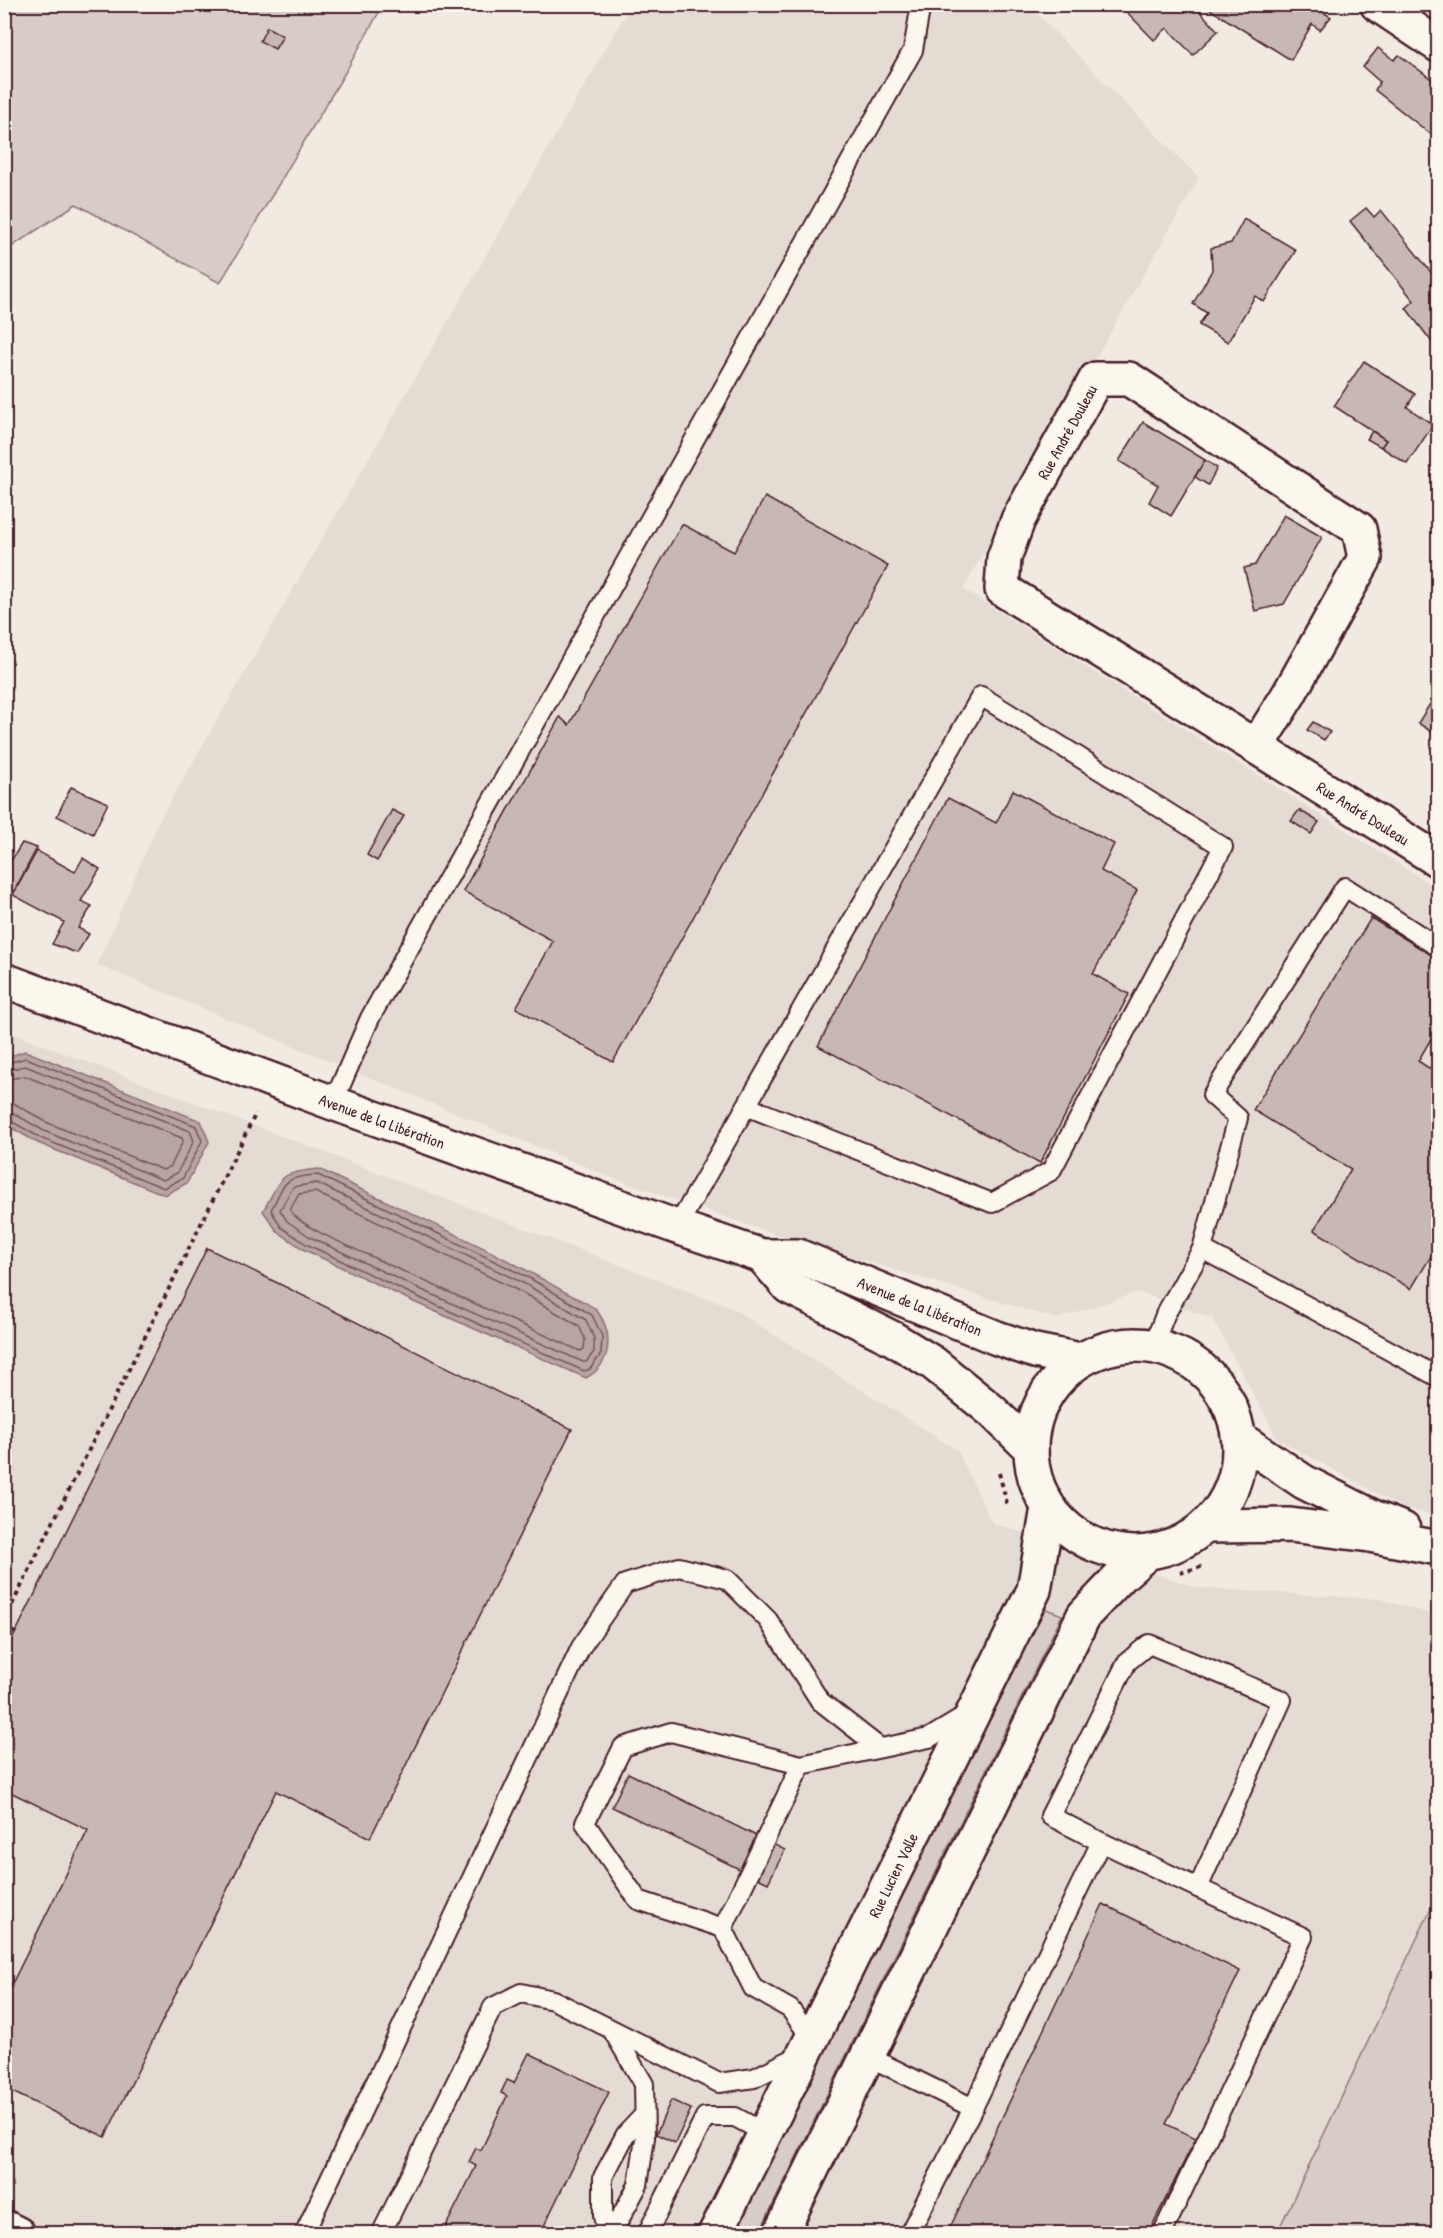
<svg xmlns="http://www.w3.org/2000/svg" width="1443" height="2238" font-family="'Patrick Hand',sans-serif">
<style>
.built{fill:#e4dbd2}
.green{fill:#d8ccc6;stroke:#917678;stroke-width:1.5}
.water{fill:#b8a4a2;stroke:#8c6f72;stroke-width:1.5}
.lines{fill:none;stroke-linecap:round;stroke-linejoin:round}
.shore{stroke:#76545b;stroke-width:1.5}
.building{fill:#c8b8b3;stroke:#4a1f2b;stroke-width:1.5}
.service-casing{stroke:#4a1f2b;stroke-width:22}
.minor-casing{stroke:#4a1f2b;stroke-width:38}
.secondary-casing{stroke:#4a1f2b;stroke-width:38}
.path{stroke:#4a1f2b;stroke-width:4;stroke-dasharray:4.5 4.5;stroke-linecap:butt}
.service{stroke:#fbf7ec;stroke-width:18}
.minor{stroke:#fbf7ec;stroke-width:33}
.secondary{stroke:#fbf7ec;stroke-width:33}
.labels{text-anchor:middle;stroke-width:6;stroke-linejoin:round;paint-order:stroke}
.street-label{font-size:16px;fill:#4a1f2b;stroke:#fbf7ec}
</style>
<rect width="100%" height="100%" fill="#f0eae0"/>
<filter id="ink" filterUnits="userSpaceOnUse"><feTurbulence type="fractalNoise" baseFrequency=".0167" numOctaves="2"/><feDisplacementMap in="SourceGraphic" scale="12" xChannelSelector="R" yChannelSelector="G"/><feConvolveMatrix kernelMatrix="1 2 1 2 8 2 1 2 1" color-interpolation-filters="sRGB"/></filter>
<g filter="url(#ink)">
<g class="built">
<polygon points="631,5 1028,5 1199,178 963,589 1438,889 1438,1516 1403,1508 1278,1439 1212,1318 1138,1292 1057,1319 756,1228 608,1176 97,965 159,821"/>
<polygon points="4,1030 732,1308 958,1451 992,1523 1199,1588 1379,1599 1438,1616 1438,1894 1277,2233 5,2233"/>
</g>
<g class="green">
<polygon points="5,5 383,5 346,71 220,283 76,204 5,251"/>
<polygon points="1038,1606 1062,1615 759,2233 731,2234"/>
<polygon points="1438,1894 1438,2233 1277,2233"/>
</g>
<g class="water">
<polygon points="25,1051 201,1121 209,1142 187,1183 165,1195 38,1143 5,1124 5,1058"/>
<path d="M319,1169C400,1209 485,1245 563,1291C572,1296 593,1305 598,1312C614,1335 611,1365 586,1378L416,1303L303,1249L277,1231L263,1211C283,1176 277,1173 319,1169Z"/>
</g>
<g class="lines">
<g class="shore">
<polyline points="4,1064 26,1058 196,1126 202,1141 183,1178 164,1188 41,1138 9,1120 4,1119"/>
<polyline points="4,1071 25,1066 190,1131 194,1141 177,1173 163,1180 44,1131 13,1113 4,1111"/>
<polyline points="4,1080 25,1076 182,1138 183,1141 171,1166 163,1170 48,1123 15,1104 4,1102"/>
<path d="M318,1175L531,1279L592,1315L602,1336L601,1354L590,1369L584,1371L418,1297L306,1244L281,1227L271,1210C286,1181 283,1177 318,1175Z"/>
<polygon points="317,1183 527,1285 586,1320 594,1338 594,1352 586,1362 583,1362 422,1290 310,1237 287,1221 280,1210 293,1187"/>
<path d="M315,1192L523,1293L579,1326L585,1339L584,1349L580,1351C510,1319 438,1288 368,1255C349,1246 300,1227 290,1210L299,1194Z"/>
</g>
</g>
<g class="building">
<polygon points="1119,4 1193,4 1218,31 1193,55 1167,28 1154,40"/>
<polygon points="1310,4 1331,17 1320,30 1312,24 1291,60 1203,5"/>
<polygon points="267,27 283,36 275,49 260,41"/>
<polygon points="1378,48 1394,60 1399,55 1438,84 1438,140 1375,90 1380,82 1363,67"/>
<polygon points="1366,208 1374,217 1381,210 1438,281 1438,350 1406,308 1414,301 1350,221"/>
<polygon points="1244,219 1296,250 1264,302 1255,296 1228,342 1199,325 1207,313 1193,304 1212,270 1211,248 1231,243"/>
<polygon points="1364,361 1415,394 1407,407 1433,425 1407,464 1381,447 1386,440 1334,406"/>
<polygon points="1143,422 1205,460 1171,516 1149,502 1158,485 1119,461"/>
<polygon points="1372,431 1386,440 1381,447 1367,439"/>
<polygon points="1205,460 1217,468 1208,485 1195,477"/>
<polygon points="765,497 888,566 613,1062 516,1008 553,941 463,891 560,717 569,725 682,524 734,552"/>
<polygon points="1284,515 1322,537 1284,604 1255,611 1244,568 1255,565"/>
<polygon points="1438,691 1438,736 1418,723"/>
<polygon points="1313,722 1330,732 1324,740 1307,730"/>
<polygon points="71,787 108,803 93,834 57,816"/>
<polygon points="1013,790 1114,844 1101,871 1137,890 1093,974 1129,994 1040,1163 818,1046 948,798 996,823"/>
<polygon points="392,810 404,816 377,861 367,855"/>
<polygon points="1299,810 1319,822 1311,834 1291,821"/>
<polygon points="22,843 37,848 13,893 4,889 4,872"/>
<polygon points="37,851 75,872 83,858 100,869 81,901 92,906 78,928 89,934 77,953 52,944 64,922 13,895"/>
<polygon points="1371,918 1438,959 1438,1027 1418,1061 1438,1074 1438,1261 1431,1256 1411,1289 1314,1230 1351,1169 1253,1110"/>
<polygon points="207,1248 572,1429 370,1838 276,1791 105,2137 4,2088 4,2000 88,1830 4,1789 4,1656"/>
<polygon points="628,1773 785,1850 768,1883 612,1807"/>
<polygon points="1103,1904 1240,1971 1166,2124 1196,2138 1148,2234 947,2234"/>
<polygon points="529,2053 609,2092 540,2234 442,2234 476,2166 469,2162 476,2148 481,2150 507,2096 501,2093 507,2080 514,2083"/>
<polygon points="671,2100 691,2109 675,2143 656,2134"/>
</g>
<g class="lines">
<defs>
<g id="service">
<polyline points="333,1103 370,1018 913,50 921,4"/>
<polyline points="677,1227 981,696 1223,847 1051,1171 992,1203 746,1106"/>
<polyline points="1202,1249 1238,1118 1212,1095 1345,887 1438,947"/>
<polyline points="1153,1346 1165,1315 1202,1249 1438,1377"/>
<polyline points="723,1928 638,1900 585,1823 623,1747 671,1732 801,1765"/>
<polyline points="612,2030 644,2084 645,2138 638,2185 617,2224 615,2234"/>
<polyline points="812,2039 790,2009 753,1988 723,1928 801,1765 929,1738 969,1714"/>
<polyline points="867,2056 973,2108 1101,1842 1198,1888 1282,1700 1149,1644 1127,1662 1050,1816 1101,1842"/>
<polyline points="304,2234 581,1647 625,1584 679,1567 727,1579 768,1620 820,1701 880,1748"/>
<polyline points="381,2234 493,2007 521,1993 553,2000 719,2083 754,2078 802,2054"/>
<polyline points="607,2234 603,2216 603,2177 626,2134 644,2115"/>
<polyline points="647,2234 705,2117 735,2117 765,2133"/>
<polyline points="909,2234 973,2108"/>
<polyline points="1162,2234 1303,1937 1198,1888"/>
</g>
<g id="minor">
<polyline points="1377,4 1438,45"/>
<polyline points="1256,747 1289,694 1365,558 1359,529 1129,379 1096,379 1018,520 1004,558 1002,589 1438,860"/>
<polyline points="4,2227 18,2234"/>
<polyline points="715,2234 1034,1590 1048,1508"/>
<polyline points="780,2234 1084,1615 1123,1574 1146,1554"/>
</g>
<g id="secondary">
<polyline points="4,980 333,1103 677,1227 762,1256 798,1256 997,1338 1035,1351 1080,1360"/>
<polyline points="762,1256 789,1287 892,1338 933,1363 992,1411 1031,1449"/>
<circle cx="1135" cy="1449" r="104"/>
<polyline points="1240,1439 1304,1482 1375,1518 1403,1529"/>
<polyline points="1207,1526 1290,1525 1370,1535 1438,1548"/>
</g>
</defs>
<use href="#service" class="service-casing"/>
<use href="#minor" class="minor-casing"/>
<use href="#secondary" class="secondary-casing"/>
<g class="path">
<polyline points="999,1473 1008,1507"/>
<polyline points="1180,1573 1204,1566"/>
<polyline points="4,1621 256,1113"/>
<polyline points="4,1628 16,1633"/>
</g>
<use href="#service" class="service"/>
<use href="#minor" class="minor"/>
<use href="#secondary" class="secondary"/>
</g>
</g>
<g class="labels">
<g class="street-label">
<text transform="translate(1067 432) rotate(-61)" y="6">Rue André Douleau</text>
<text transform="translate(1363 813) rotate(32)" y="6">Rue André Douleau</text>
<text transform="translate(382 1121) rotate(20)" y="6">Avenue de la Libération</text>
<text transform="translate(920 1306) rotate(22)" y="6">Avenue de la Libération</text>
<text transform="translate(893 1875) rotate(-64)" y="6">Rue Lucien Volle</text>
</g>
</g>
<rect width="1443" height="2238" fill="none" stroke="#fbf7ec" stroke-width="24"/>
<rect x="12" y="12" width="1419" height="2214" fill="none" stroke="#4a1f2b" stroke-width="2" filter="url(#ink)"/>
</svg>
